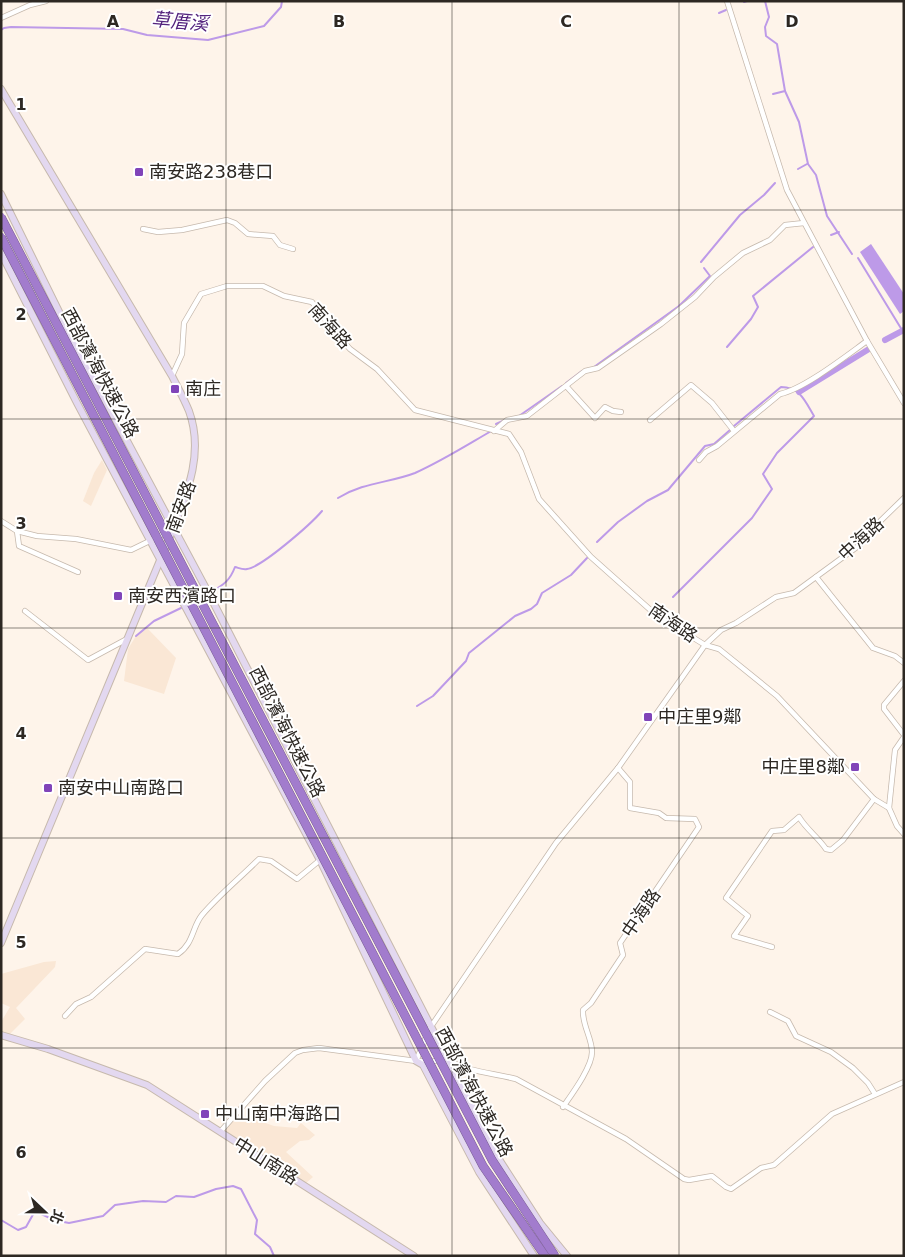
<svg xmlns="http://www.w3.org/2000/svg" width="905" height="1257" font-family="'DejaVu Sans','Noto Sans TC',sans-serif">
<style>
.built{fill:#fae7d5}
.water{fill:#bd9ae8}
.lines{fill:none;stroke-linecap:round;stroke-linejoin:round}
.stream{stroke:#bd9ae8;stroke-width:2}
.canal{stroke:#bd9ae8;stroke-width:6}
.street-casing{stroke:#c6b9ad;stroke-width:6}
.secondary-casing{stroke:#c6b9ad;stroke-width:8}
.street{stroke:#fff;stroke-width:4.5}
.secondary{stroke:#e3d8f0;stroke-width:6}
.highway-bridge-casing{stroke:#795f92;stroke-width:9;stroke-linecap:butt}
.highway-bridge{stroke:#a27ccd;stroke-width:8}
.grid{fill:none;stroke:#2d2823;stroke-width:1;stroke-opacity:0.55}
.poi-dot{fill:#8044b9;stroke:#fff;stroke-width:2}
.labels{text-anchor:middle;stroke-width:4;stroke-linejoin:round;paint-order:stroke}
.poi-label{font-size:18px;fill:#2d2823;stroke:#fff;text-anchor:start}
.street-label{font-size:18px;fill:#2d2823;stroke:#fff}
.water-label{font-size:19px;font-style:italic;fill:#54247e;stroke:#fff}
.grid-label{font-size:16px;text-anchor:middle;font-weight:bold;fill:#2d2823;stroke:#fff;stroke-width:4;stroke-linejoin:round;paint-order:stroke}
</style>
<rect width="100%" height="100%" fill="#fef4ea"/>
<g class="built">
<polygon points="102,460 107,470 91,506 83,501 94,473"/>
<polygon points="147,628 176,658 164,694 124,681 128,649 136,636"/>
<polygon points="56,961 55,967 16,1008 25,1019 9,1035 1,1033 1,1022 10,1007 1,1003 1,974 44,962"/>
<polygon points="237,1113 274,1126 297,1128 301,1123 315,1135 309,1140 300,1141 286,1152 313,1177 306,1183 223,1130"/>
</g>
<polygon class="water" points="871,244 904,294 904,311 900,314 860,252"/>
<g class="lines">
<g class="stream">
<polyline points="765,1 769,17 765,27 766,36 777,44 785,91 799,122 808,164 816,175 827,216 852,254"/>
<polyline points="744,2 747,1"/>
<polyline points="719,13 726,10"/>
<polyline points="1,30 4,28 11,27 123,29 147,35 208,40 264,26 281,7 282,1"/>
<polyline points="773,94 785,91"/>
<polyline points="798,169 807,164"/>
<polyline points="831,235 839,232"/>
<polyline points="858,258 902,330"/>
<polyline points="701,262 740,215 764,195 775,183"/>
<polyline points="727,347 751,319 758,307 753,296 813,247"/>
<polyline points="594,367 679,306 710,276 704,268"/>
<polyline points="566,383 582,371"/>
<polyline points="519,416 562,386"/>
<polyline points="496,424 505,420"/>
<path d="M338,498C364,482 389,483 415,473C442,461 467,445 493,430"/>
<polyline points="597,542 618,522 647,501 668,490 705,446 714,444 730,430"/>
<path d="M212,591C224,585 230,580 235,567C239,568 243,570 247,569C262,567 311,524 322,511"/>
<path d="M673,597L752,518L772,489L763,474L777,453L814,416C805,401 800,387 781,387L734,426"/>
<polyline points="136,636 154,621 181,608"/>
<polyline points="417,706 433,696 466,661 469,653 515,616 531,609 537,604 542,593 571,575 587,558"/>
<polyline points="1,1220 18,1230 26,1227 35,1211 54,1220 69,1223 103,1216 115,1205 143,1201 166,1202 176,1196 194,1197 216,1189 233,1186 241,1189 257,1220 255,1234 270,1247 274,1256"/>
</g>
<g class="canal">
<polyline points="885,340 904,330"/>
<polyline points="799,392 869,349"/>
</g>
<defs>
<g id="street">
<polyline points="727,1 787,190 867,341 904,403"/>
<polyline points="1,18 30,5 46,1"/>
<polyline points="143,229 158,232 182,230 227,220 235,223 248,234 273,236 280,245 293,249"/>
<polyline points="172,376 182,354 184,323 201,294 227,286 263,286 284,296 312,302 332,329 350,349 377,369 415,410 509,434 521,452 539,499 591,557 655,614 705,645 719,649 777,696 874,799 889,808 897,826 904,834"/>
<polyline points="567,387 595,418 605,407 613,411 621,412"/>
<polyline points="650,420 691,385 712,403 734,431"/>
<polyline points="494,431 507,420 527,416 585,371 598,368 661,324 695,297 714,277 743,253 770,240 785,225 804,223"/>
<path d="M699,460L706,452L717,446L780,394C804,389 846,356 867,341"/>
<polyline points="1,521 17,531 37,536 76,539 131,550 168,532"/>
<polyline points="17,531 19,546 78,572"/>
<polyline points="816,577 873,648 895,656 904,663"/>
<polyline points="25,611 88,660 127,639"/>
<polyline points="904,681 884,705 884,709 904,735"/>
<polyline points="889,808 895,750 904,737"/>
<path d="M772,947L734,936L748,916L726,898L772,831L784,830L799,817C807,830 818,837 826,849L831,850L843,840L874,799"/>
<polyline points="770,1012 788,1021 796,1036 831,1052 853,1068 868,1083 875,1094"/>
<path d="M65,1016L76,1004L91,997L145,949L178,954C194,943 192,927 202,915C219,895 241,877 259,859L271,861L297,879L320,860"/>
<polyline points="430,1028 556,843 618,768 705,645 721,630 736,623 776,597 794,593 861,544 867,534 904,498"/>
<polyline points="416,1061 427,1035"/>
<path d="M449,1061C470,1072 493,1073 516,1079L626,1139L684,1179L689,1180L712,1176L726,1187L731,1189L761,1168L774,1165L832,1114L904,1082"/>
<path d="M563,1107C572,1094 592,1067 592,1052C592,1038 582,1025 583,1010L591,1003L623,955L620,943L699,827L695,819L666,818L659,813L630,808V782L618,768"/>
<polyline points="220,1132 265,1081 295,1053 303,1050 319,1048 416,1061 441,1061"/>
</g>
<g id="secondary">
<path d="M1,89L172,376C178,388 184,399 189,411C204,452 188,491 173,529L1,943"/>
<polyline points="1,194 72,338 210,596 500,1161 540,1223 567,1256"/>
<polyline points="1,253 77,403 320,860 416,1061 423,1065 479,1172 534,1256"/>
<polyline points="1,1035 48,1049 147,1085 414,1256"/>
</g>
</defs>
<use href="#street" class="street-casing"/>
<use href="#secondary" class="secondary-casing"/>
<use href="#street" class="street"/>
<use href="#secondary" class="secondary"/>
<defs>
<g id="highway-bridge">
<polyline points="1,217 492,1160 555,1256"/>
<polyline points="1,237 483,1166 545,1256"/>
</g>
</defs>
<use href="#highway-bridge" class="highway-bridge-casing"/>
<use href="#highway-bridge" class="highway-bridge"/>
</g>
<path class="grid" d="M226,1V1256M452,1V1256M679,1V1256M1,210H904M1,419H904M1,628H904M1,838H904M1,1048H904"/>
<g class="poi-dot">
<rect x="134" y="167" width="10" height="10" rx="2.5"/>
<rect x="170" y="384" width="10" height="10" rx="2.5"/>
<rect x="113" y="591" width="10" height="10" rx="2.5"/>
<rect x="643" y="712" width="10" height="10" rx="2.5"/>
<rect x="850" y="762" width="10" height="10" rx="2.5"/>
<rect x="43" y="783" width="10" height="10" rx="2.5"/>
<rect x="200" y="1109" width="10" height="10" rx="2.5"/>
</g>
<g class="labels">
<g class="poi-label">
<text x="149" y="178">南安路238巷口</text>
<text x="185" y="395">南庄</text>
<text x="128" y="602">南安西濱路口</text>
<text x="658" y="723">中庄里9鄰</text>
<text x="845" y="773" text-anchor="end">中庄里8鄰</text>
<text x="58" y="794">南安中山南路口</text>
<text x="215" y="1120">中山南中海路口</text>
</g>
<g class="street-label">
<text transform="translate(330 326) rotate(48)" y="6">南海路</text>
<text transform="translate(100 373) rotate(62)" y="6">西部濱海快速公路</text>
<text transform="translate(181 507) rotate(-70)" y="6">南安路</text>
<text transform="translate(861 539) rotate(-43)" y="6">中海路</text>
<text transform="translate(673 623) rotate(34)" y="6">南海路</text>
<text transform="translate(287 732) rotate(63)" y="6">西部濱海快速公路</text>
<text transform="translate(641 913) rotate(-56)" y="6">中海路</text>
<text transform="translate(474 1092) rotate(62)" y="6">西部濱海快速公路</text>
<text transform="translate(266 1161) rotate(32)" y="6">中山南路</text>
</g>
<g class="water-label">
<text transform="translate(180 21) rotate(5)" y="7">草厝溪</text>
</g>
</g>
<g class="grid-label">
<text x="113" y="27">A</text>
<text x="339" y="27">B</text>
<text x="566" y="27">C</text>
<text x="792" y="27">D</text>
<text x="21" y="110">1</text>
<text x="21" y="320">2</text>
<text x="21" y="529">3</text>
<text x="21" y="739">4</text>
<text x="21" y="948">5</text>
<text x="21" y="1158">6</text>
</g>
<rect width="905" height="1257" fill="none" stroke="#2d2823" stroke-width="5"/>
<g transform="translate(45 1212) rotate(112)" stroke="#ffffff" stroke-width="4" paint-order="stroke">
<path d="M0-4L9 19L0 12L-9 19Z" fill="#2d2823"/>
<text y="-8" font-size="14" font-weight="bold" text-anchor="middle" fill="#2d2823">北</text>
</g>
</svg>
